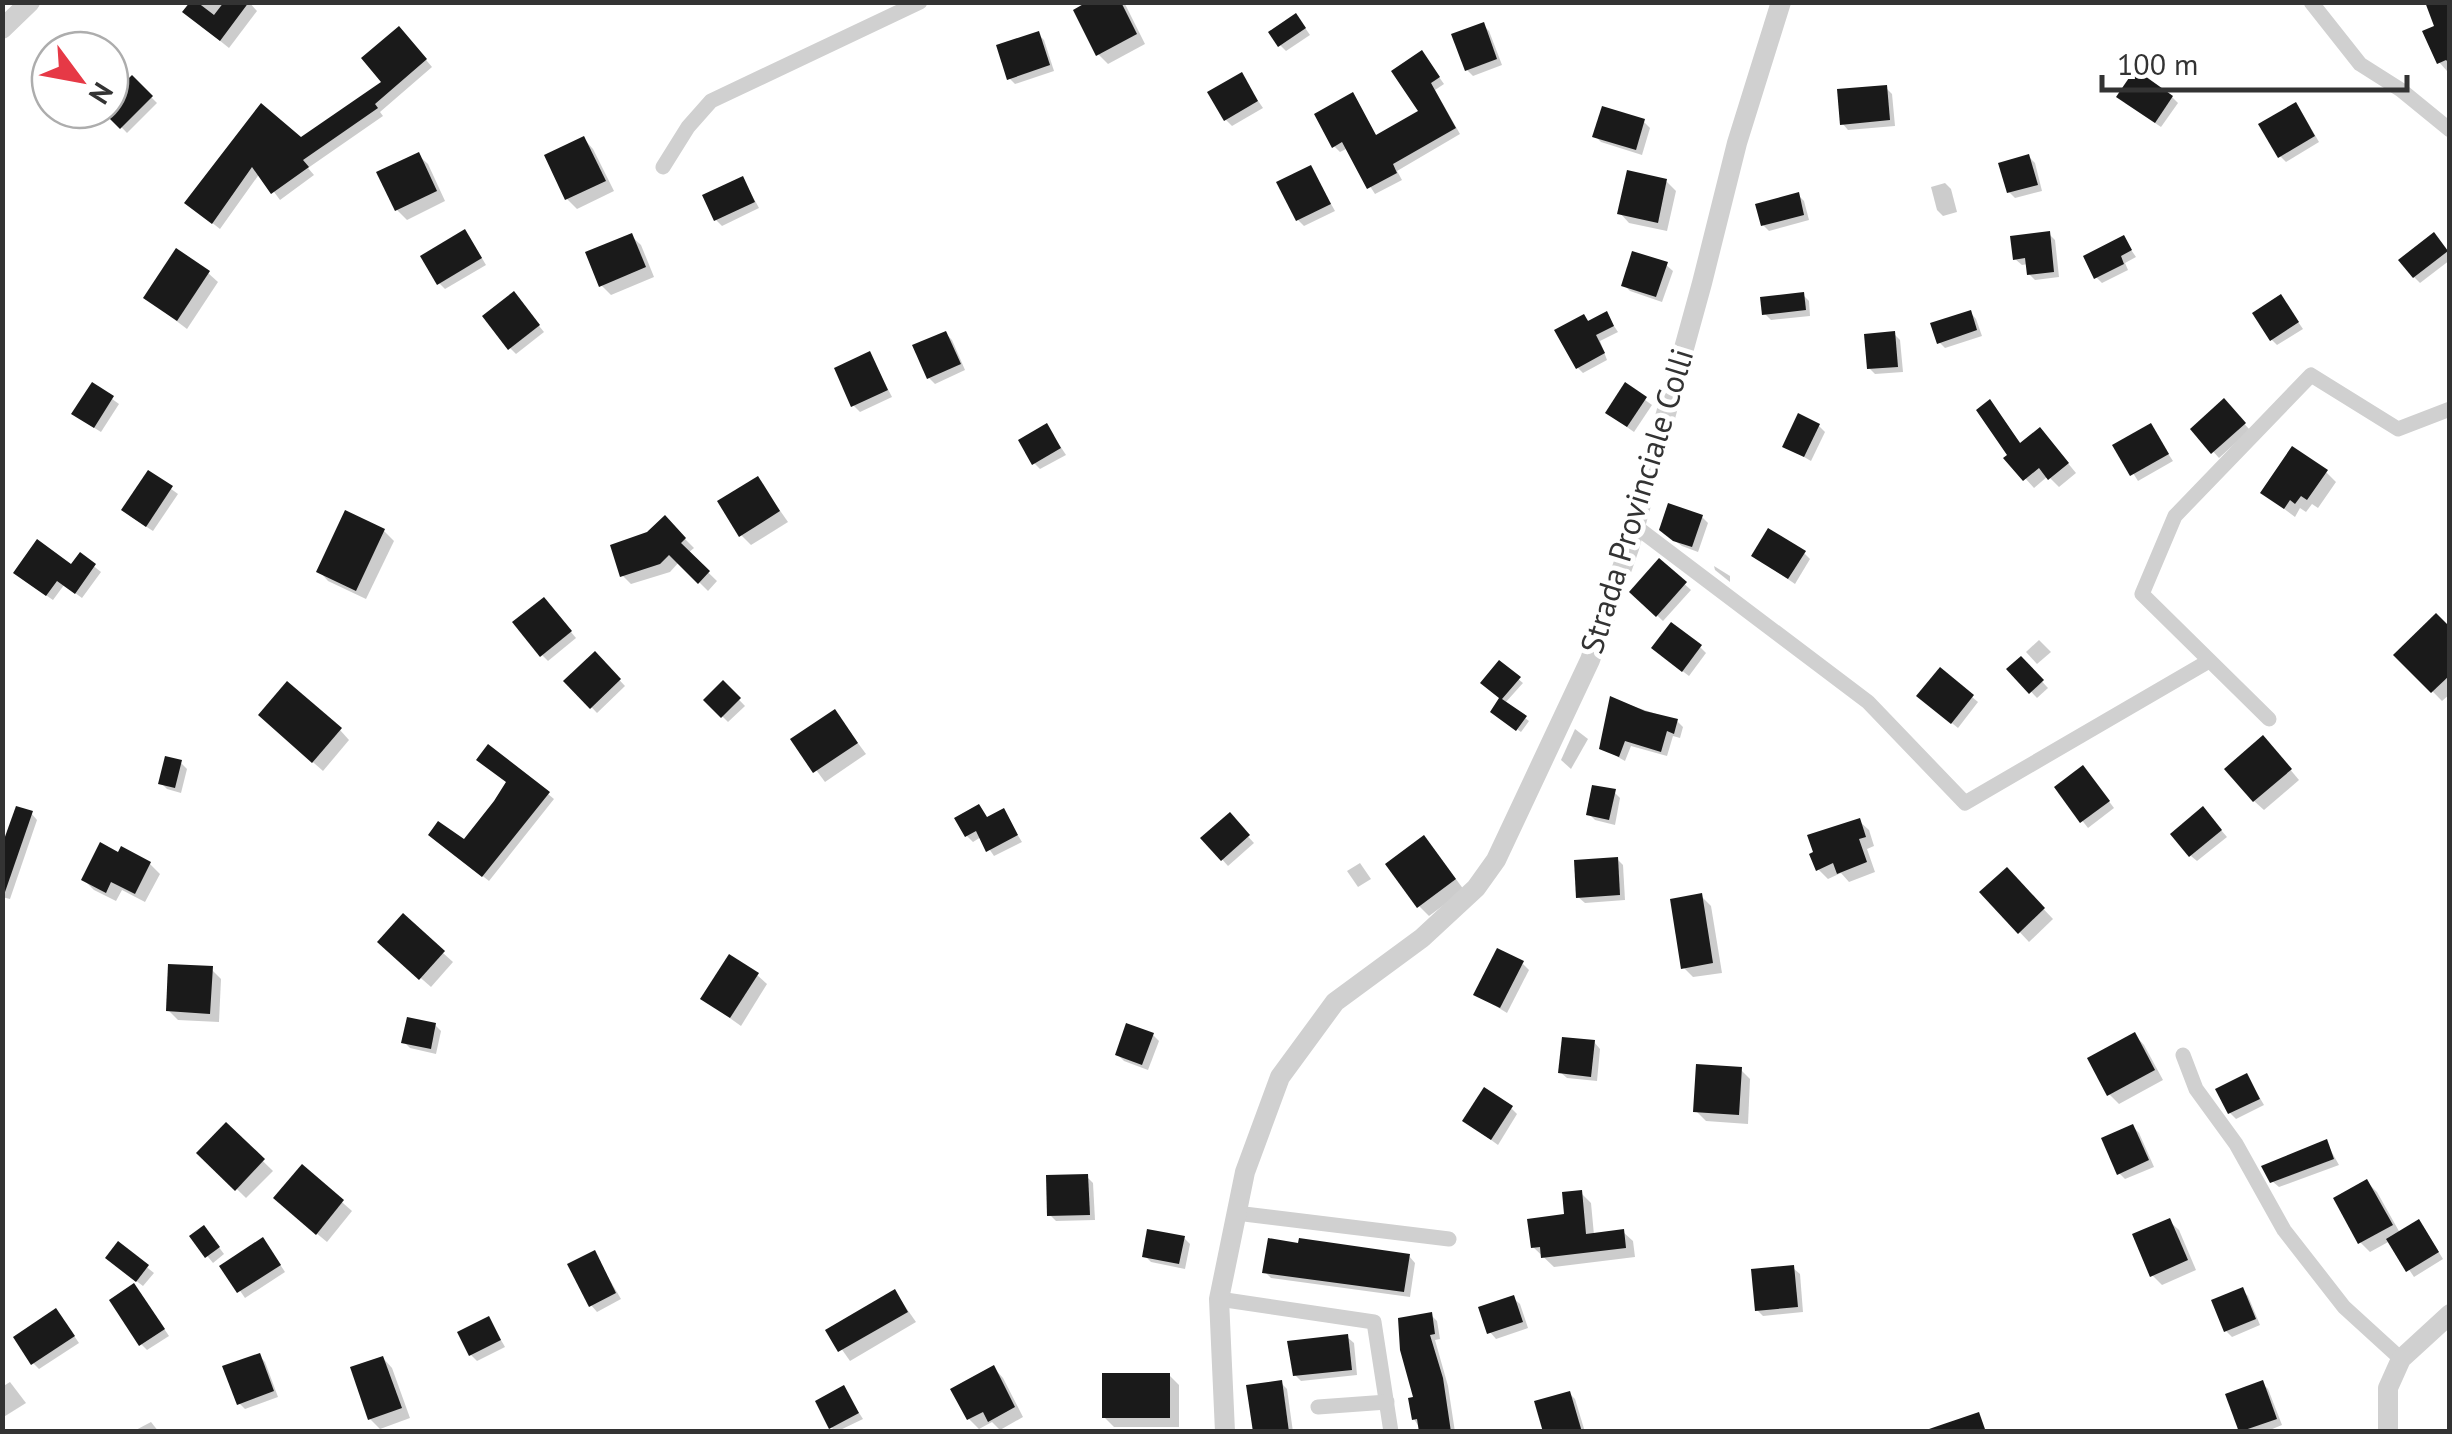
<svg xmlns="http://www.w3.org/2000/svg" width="2452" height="1434" font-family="'PT Sans',sans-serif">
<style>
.shadow{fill:#0003}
.building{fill:#1a1a1a}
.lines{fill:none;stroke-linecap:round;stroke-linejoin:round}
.minor{stroke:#d0d0d0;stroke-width:15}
.tertiary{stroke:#d0d0d0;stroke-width:20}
.labels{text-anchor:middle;stroke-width:10;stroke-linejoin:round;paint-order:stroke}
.street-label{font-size:32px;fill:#333;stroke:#fff}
</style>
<rect width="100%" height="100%" fill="#fff"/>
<g class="shadow">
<polygon points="193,2 249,2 257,11 229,48 194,20"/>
<polygon points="1093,2 1124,2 1145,44 1108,64 1098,54"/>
<polygon points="2450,2 2450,70 2447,71 2439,62 2437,27"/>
<polygon points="1301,22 1310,35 1286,51 1280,45"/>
<polygon points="1483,25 1489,31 1502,65 1473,76 1467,70"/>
<polygon points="1038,34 1044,40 1054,71 1015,84 1009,78"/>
<polygon points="406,36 432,67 380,112 383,116 308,168 314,175 280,200 260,173 220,229 187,203 301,140 385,82"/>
<polygon points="1422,53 1444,84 1435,90 1460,134 1397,171 1402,180 1375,194 1346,149 1340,152 1334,146 1352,96 1377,137 1421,112"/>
<polygon points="1241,76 1263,108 1232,126 1226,120"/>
<polygon points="132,78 157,103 127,133 105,110 110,110 110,100"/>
<polygon points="1886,88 1892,94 1895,126 1848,130 1842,123"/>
<polygon points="2172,97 2178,103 2161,127 2125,103"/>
<polygon points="2301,111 2319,142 2286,162 2280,156"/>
<polygon points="1644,122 1650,128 1642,155 1601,142 1595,136"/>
<polygon points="584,139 593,149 614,191 577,209 567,199"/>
<polygon points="418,155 428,164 445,201 407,220 397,210 380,173"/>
<polygon points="2029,157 2035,163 2042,191 2015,198 2009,192"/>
<polygon points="1311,168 1335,211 1304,226 1298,220"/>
<polygon points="743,179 759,208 722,226 716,220"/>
<polygon points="1666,181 1676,191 1667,231 1629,223 1620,213"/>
<polygon points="1945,183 1951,189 1957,212 1943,216 1937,210 1931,187"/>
<polygon points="1798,195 1804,201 1809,220 1769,231 1763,225"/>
<polygon points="2049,234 2055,240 2059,277 2035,280 2029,274 2028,264 2022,265 2015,259"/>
<polygon points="631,236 641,245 654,277 611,295 602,286"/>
<polygon points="470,238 486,265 445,289 439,283"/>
<polygon points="2123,238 2136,257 2125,263 2128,270 2102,283 2096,277"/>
<polygon points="2440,242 2450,254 2450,260 2420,283 2414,277"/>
<polygon points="1666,265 1673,271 1662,302 1630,291 1624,285"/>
<polygon points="208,273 218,282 187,329 146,298"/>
<polygon points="1803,295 1809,301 1810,316 1771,320 1765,314"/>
<polygon points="2281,297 2303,329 2277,345 2271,339"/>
<polygon points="519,301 544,332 516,354 510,348"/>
<polygon points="1970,312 1976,319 1982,336 1945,348 1939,342"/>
<polygon points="1606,314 1618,332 1600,341 1607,360 1583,373 1578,368 1584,317 1590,322"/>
<polygon points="946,334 952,340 965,370 935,384 929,378"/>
<polygon points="1894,334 1900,340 1903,372 1875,374 1869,368"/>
<polygon points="870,354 892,397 860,412 854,406"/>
<polygon points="93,385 119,404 101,432 80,419"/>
<polygon points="1626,386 1652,405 1634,432 1614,418"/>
<polygon points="2224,402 2250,430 2219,458 2193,429"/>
<polygon points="1990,403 2022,445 2048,439 2076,473 2059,487 2048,476 2034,488 2007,458 2010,455"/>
<polygon points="1047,426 1066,455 1040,469 1034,463"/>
<polygon points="1819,426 1825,432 1811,461 1785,446"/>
<polygon points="2150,426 2173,461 2138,481 2116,446"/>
<polygon points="2326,472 2336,482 2318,508 2312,504 2306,512 2300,508 2295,517 2263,493"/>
<polygon points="149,473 178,494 153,531 130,516"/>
<polygon points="758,479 788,522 751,545 741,535"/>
<polygon points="1702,517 1708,523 1698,552 1682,546 1668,536"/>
<polygon points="665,519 694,548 688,553 717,581 708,591 679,562 670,572 631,584 622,575 649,535"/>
<polygon points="384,531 394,541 366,599 328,581 319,571"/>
<polygon points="1804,553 1810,559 1795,584 1754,556"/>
<polygon points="81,556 101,572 82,598 64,585 53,600 22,579 72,568"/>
<polygon points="1660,562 1691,590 1663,621 1632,592"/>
<polygon points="1714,566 1730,576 1730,582 1715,570"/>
<polygon points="549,606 576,638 548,661 542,655"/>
<polygon points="2450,630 2450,694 2442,701 2397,655"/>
<polygon points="2039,640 2051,652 2037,664 2026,652"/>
<polygon points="1700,647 1706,653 1689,676 1660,654"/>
<polygon points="595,654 625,686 597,713 567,681"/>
<polygon points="2021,659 2048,688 2037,698 2010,669"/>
<polygon points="1499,663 1523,683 1505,703 1529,721 1521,732 1497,715 1502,698"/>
<polygon points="723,683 745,706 728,722 706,700"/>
<polygon points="1972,697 1978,702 1958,728 1926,702"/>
<polygon points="1612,699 1677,721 1683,727 1680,738 1673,736 1667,756 1631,746 1625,761 1602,748"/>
<polygon points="835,712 866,754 825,782 794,740"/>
<polygon points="271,725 340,730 349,740 323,771"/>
<polygon points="1575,729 1588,739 1571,769 1561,760"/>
<polygon points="2272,748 2299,780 2264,810 2254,801"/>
<polygon points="181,763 187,769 181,793 167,789 161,783"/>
<polygon points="2089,775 2114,808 2088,828 2057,788"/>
<polygon points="1614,792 1620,798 1615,825 1595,820 1589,814"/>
<polygon points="548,794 554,799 489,881 437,840 464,843"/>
<polygon points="1003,811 1022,842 994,856 981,837 973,842 967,836 958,819 988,819"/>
<polygon points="31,813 37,820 10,899 2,897 2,853"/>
<polygon points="1229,816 1254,843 1228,866 1204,839"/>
<polygon points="2209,816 2227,837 2197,861 2191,856"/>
<polygon points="1859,821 1869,830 1874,846 1867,849 1875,872 1849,882 1841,873 1828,879 1818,869"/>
<polygon points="1433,848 1464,890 1429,916 1419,906"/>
<polygon points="1617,859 1623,865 1625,900 1585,903 1578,897"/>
<polygon points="1360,863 1371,879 1358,887 1347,871"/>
<polygon points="150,864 160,874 145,902 122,890 116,901 94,890 84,880"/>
<polygon points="2007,870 2053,919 2029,942 1983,893"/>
<polygon points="1701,896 1711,906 1722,973 1693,977 1684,968"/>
<polygon points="390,951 443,953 453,962 431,987"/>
<polygon points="1523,964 1529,970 1507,1013 1476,994"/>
<polygon points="211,969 221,979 219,1022 178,1020 168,1010"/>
<polygon points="757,975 767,984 741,1026 703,999"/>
<polygon points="435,1025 441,1031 436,1054 410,1048 404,1042"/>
<polygon points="1153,1035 1159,1041 1148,1070 1124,1061 1118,1055"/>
<polygon points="2135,1035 2144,1045 2163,1080 2119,1104 2109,1094"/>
<polygon points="1594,1042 1600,1049 1597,1081 1567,1078 1560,1072"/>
<polygon points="1740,1069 1750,1079 1748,1124 1706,1121 1696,1111"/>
<polygon points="2247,1076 2264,1105 2236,1119 2230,1113"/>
<polygon points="1511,1108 1517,1114 1498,1145 1465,1121"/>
<polygon points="226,1125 273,1171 246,1198 200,1153"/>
<polygon points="2133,1127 2139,1133 2154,1167 2125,1179 2119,1173"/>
<polygon points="2326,1142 2339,1165 2279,1187 2272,1181"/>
<polygon points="302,1167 352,1211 327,1242 286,1208"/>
<polygon points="1087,1177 1093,1183 1095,1220 1056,1221 1050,1215"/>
<polygon points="2367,1182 2377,1192 2400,1233 2424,1228 2443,1259 2414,1277 2390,1241 2370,1252 2360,1242"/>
<polygon points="1581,1193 1591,1203 1594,1235 1623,1232 1633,1241 1635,1257 1554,1267 1533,1247 1566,1217"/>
<polygon points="2169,1221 2179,1230 2196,1270 2162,1285 2152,1275"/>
<polygon points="209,1234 224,1254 213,1263 192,1237"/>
<polygon points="1184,1238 1190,1244 1185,1269 1151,1262 1145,1256"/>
<polygon points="119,1245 154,1273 143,1286 114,1264"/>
<polygon points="268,1246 285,1272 245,1298 223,1266"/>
<polygon points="594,1253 621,1299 597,1312 591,1305"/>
<polygon points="1409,1256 1415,1263 1410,1297 1271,1278 1265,1272"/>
<polygon points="1793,1268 1800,1274 1803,1312 1763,1316 1757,1310"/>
<polygon points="2242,1290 2248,1296 2260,1325 2232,1337 2226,1331"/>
<polygon points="895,1292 916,1322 850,1361 829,1331"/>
<polygon points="140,1293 169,1336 147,1350 141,1344"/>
<polygon points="1513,1298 1520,1304 1528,1328 1496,1339 1490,1332"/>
<polygon points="1431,1315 1437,1321 1440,1339 1435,1340 1448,1386 1455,1432 1422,1432 1414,1419"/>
<polygon points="61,1317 79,1343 39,1369 33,1363"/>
<polygon points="489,1319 505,1347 477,1361 471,1355"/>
<polygon points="1347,1337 1354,1343 1357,1375 1301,1381 1295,1375"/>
<polygon points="259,1355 265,1362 278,1397 245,1409 239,1403"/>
<polygon points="383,1358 392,1368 410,1418 380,1429 370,1419"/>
<polygon points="994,1368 1003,1378 1023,1417 1000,1430 992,1422 979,1429 969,1419 954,1390"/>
<polygon points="1169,1375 1179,1385 1179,1427 1114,1427 1104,1417"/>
<polygon points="10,1382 26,1403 2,1418 2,1387"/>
<polygon points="1281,1383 1287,1389 1293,1432 1256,1432"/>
<polygon points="2262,1383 2268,1389 2282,1425 2265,1432 2242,1432 2228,1396"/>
<polygon points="843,1388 863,1419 836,1432 831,1427"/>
<polygon points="1569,1393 1575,1399 1585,1432 1546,1432"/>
<polygon points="151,1422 159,1432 132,1432"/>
</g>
<g class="building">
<polygon points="190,2 197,2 214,15 224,2 249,2 220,41 182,12"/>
<polygon points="1087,2 1121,2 1137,34 1096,56 1073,10"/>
<polygon points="2425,2 2450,2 2450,64 2446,60 2437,64 2422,31 2434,26"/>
<polygon points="1296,13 1306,28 1278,47 1268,32"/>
<polygon points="1484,22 1497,59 1465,71 1451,34"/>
<polygon points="399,26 427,59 375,104 378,108 303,160 309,167 271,194 252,167 212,224 184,203 261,103 301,137 381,82 361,58"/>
<polygon points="1039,31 1050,65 1007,80 996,45"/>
<polygon points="1422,50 1440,77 1431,83 1456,128 1393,164 1397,173 1367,189 1342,142 1332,148 1314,114 1353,92 1376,135 1418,111 1391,71"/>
<polygon points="2135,69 2173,96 2155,123 2116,97"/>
<polygon points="1242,72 1258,101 1224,121 1207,92"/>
<polygon points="132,75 153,96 120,129 110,119 110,97"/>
<polygon points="1887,85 1890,120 1840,125 1837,89"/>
<polygon points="2296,102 2315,136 2278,158 2258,124"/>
<polygon points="1602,106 1645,119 1636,150 1592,137"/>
<polygon points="584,136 606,181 565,200 544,155"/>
<polygon points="419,152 437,191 395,211 376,172"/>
<polygon points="2029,154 2038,185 2007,193 1998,163"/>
<polygon points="1311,165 1331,204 1296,221 1276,182"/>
<polygon points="1627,170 1667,179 1658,223 1617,214"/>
<polygon points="743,176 755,202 714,221 702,195"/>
<polygon points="1799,192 1804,215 1761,226 1755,204"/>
<polygon points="465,229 482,258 437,285 420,256"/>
<polygon points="2050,231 2054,272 2027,275 2025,258 2013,260 2010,236"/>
<polygon points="2434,232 2448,251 2413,278 2398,260"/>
<polygon points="632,233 646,267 599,287 585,252"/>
<polygon points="2124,235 2132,250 2121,256 2124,264 2094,279 2083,256"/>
<polygon points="176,248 210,271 177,321 143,298"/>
<polygon points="1632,251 1668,262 1656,297 1621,286"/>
<polygon points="514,291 540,325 508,350 482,316"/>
<polygon points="1804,292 1806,310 1762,315 1760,297"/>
<polygon points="2281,294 2299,322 2270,341 2252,313"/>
<polygon points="1971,310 1977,330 1937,344 1930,323"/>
<polygon points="1607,311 1614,326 1596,335 1605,353 1576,369 1554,330 1584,314 1588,321"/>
<polygon points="946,331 961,364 927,379 912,345"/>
<polygon points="1895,331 1898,367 1867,369 1864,334"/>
<polygon points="870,351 888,390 851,407 834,368"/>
<polygon points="92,382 114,396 94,428 71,414"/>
<polygon points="1625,382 1647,397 1627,427 1605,413"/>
<polygon points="2224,398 2246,423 2211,454 2190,429"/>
<polygon points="1990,399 2020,443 2040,427 2069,463 2048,480 2039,468 2023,481 2003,458 2007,455 1976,410"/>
<polygon points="1798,413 1820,424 1804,457 1782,447"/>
<polygon points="1047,423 1061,448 1032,465 1018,440"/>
<polygon points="2151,423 2169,454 2130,476 2112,445"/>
<polygon points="2292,446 2328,470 2307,500 2301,496 2295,504 2290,500 2284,509 2260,493"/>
<polygon points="148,470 173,486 146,527 121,510"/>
<polygon points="758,476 780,511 739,537 717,501"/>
<polygon points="1668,503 1703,515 1692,547 1673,541 1659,530"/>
<polygon points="345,510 385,529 356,591 316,572"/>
<polygon points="665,515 686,538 681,543 710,571 698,584 669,555 660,564 620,577 610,545 647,532"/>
<polygon points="1768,528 1806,551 1788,579 1751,556"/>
<polygon points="37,539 71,564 80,552 96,564 75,594 57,581 46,596 13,573"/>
<polygon points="1659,558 1687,582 1656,617 1629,592"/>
<polygon points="544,597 572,631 540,657 512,622"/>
<polygon points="2436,613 2450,627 2450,675 2431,693 2393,655"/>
<polygon points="1671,622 1702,645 1682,672 1651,648"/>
<polygon points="595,651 621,679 590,709 563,681"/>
<polygon points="2021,656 2044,680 2029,694 2006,669"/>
<polygon points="1499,660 1521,677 1502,699 1527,716 1516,731 1490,712 1499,698 1480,683"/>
<polygon points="1940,667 1974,695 1951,724 1916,696"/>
<polygon points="723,680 741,698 721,718 703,700"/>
<polygon points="287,681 342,728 312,763 258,715"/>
<polygon points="1610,696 1645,711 1678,719 1674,734 1667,731 1661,752 1625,741 1619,757 1599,749"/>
<polygon points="835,709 858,743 813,773 790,739"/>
<polygon points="2263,735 2292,769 2253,802 2224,769"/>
<polygon points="488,744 550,792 482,877 428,835 438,821 464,839 494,801 506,782 476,760"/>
<polygon points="165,756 182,760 175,788 158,784"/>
<polygon points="2083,765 2110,801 2080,823 2054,787"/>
<polygon points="1592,785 1616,789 1609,820 1586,815"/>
<polygon points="979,804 987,817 1004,808 1018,835 986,852 976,831 965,837 954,818"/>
<polygon points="16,806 33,811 5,892 2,892 2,845"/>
<polygon points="2203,806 2222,830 2189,857 2170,834"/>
<polygon points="1230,812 1250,835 1221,861 1200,838"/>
<polygon points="1860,818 1866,837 1859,839 1867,862 1837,874 1833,863 1816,871 1809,854 1813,852 1807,835"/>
<polygon points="1424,835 1456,879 1417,908 1385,864"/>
<polygon points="100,842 118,852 121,846 151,862 135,894 111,882 106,893 81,880"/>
<polygon points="1618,857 1620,895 1576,898 1574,860"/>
<polygon points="2007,867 2045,908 2018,934 1979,892"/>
<polygon points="1702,893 1713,963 1681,969 1670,899"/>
<polygon points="403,913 445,951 419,980 377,942"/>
<polygon points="1497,948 1524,961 1500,1008 1473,995"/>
<polygon points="729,954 759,973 730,1018 700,999"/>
<polygon points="168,964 213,966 210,1014 166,1011"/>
<polygon points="407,1017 436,1023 431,1049 401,1043"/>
<polygon points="1126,1023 1154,1033 1142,1065 1115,1055"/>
<polygon points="2135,1032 2155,1070 2107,1096 2087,1058"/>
<polygon points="1562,1037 1595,1040 1591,1077 1558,1073"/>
<polygon points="1696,1064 1742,1067 1739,1115 1693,1112"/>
<polygon points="2247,1073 2260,1099 2228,1114 2215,1089"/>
<polygon points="1484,1087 1513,1106 1491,1140 1462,1121"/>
<polygon points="226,1122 265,1159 235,1191 196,1153"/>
<polygon points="2133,1124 2149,1160 2117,1175 2101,1138"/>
<polygon points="2327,1139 2334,1159 2270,1183 2261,1166"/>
<polygon points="302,1164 344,1200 316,1235 273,1198"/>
<polygon points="1088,1174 1090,1215 1047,1216 1046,1175"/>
<polygon points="2367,1179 2393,1225 2358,1244 2333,1198"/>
<polygon points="1582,1190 1586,1234 1624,1229 1626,1248 1541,1258 1540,1247 1531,1248 1527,1219 1564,1214 1562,1192"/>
<polygon points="2170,1218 2188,1260 2150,1277 2132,1234"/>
<polygon points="2419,1219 2439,1252 2406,1272 2386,1239"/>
<polygon points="204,1225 220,1247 205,1258 189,1236"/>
<polygon points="1147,1229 1185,1236 1179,1264 1142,1257"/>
<polygon points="263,1237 281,1265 237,1293 219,1266"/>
<polygon points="1268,1238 1298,1243 1299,1238 1410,1254 1404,1292 1262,1273"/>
<polygon points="118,1241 149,1265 136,1282 105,1258"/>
<polygon points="595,1250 616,1293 589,1307 567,1264"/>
<polygon points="1794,1265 1798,1307 1755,1311 1751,1269"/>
<polygon points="134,1283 165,1329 139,1346 109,1300"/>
<polygon points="2243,1287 2256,1319 2224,1332 2211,1300"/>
<polygon points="895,1289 908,1312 838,1352 825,1330"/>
<polygon points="1514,1295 1523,1322 1487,1334 1478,1307"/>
<polygon points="56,1308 75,1336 31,1365 13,1337"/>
<polygon points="1432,1312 1435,1334 1430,1335 1443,1378 1451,1432 1419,1432 1417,1419 1412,1420 1408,1398 1413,1397 1400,1350 1398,1318"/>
<polygon points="489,1316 501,1340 469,1356 457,1332"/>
<polygon points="1348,1334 1352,1370 1293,1376 1287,1341"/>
<polygon points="260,1353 274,1391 237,1405 222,1366"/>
<polygon points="383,1356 402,1408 368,1420 350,1367"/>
<polygon points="994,1365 1015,1407 988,1422 983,1412 967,1420 950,1389"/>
<rect x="1102" y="1373" width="68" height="45"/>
<polygon points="1282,1380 1289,1432 1253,1432 1246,1385"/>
<polygon points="2263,1380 2277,1419 2239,1432 2225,1394"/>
<polygon points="844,1385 859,1413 829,1429 815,1401"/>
<polygon points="1570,1391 1582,1432 1543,1432 1534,1401"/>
<polygon points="1979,1412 1986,1432 1930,1432 1929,1429"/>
</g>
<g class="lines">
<g class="minor">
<polyline points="2311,2 2360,64 2401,90 2450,130"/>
<polyline points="663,167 688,127 711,101 920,2"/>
<polyline points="1635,526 1868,702 1965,803 2209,661"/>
<polyline points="2269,719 2142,594 2175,516 2311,375 2398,429 2450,409"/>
<polyline points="2183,1055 2196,1089 2236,1144 2284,1230 2344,1307 2401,1359"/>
<polyline points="1236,1213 1449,1239"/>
<polyline points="1219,1299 1374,1322 1391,1432"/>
<polyline points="1318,1407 1387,1402"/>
</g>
<g class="tertiary">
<polyline points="2,29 30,2"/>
<polyline points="1225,1432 1219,1299 1245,1172 1280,1077 1335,1002 1422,938 1476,888 1496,860 1590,660 1629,548 1702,283 1737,143 1781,2"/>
<polyline points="2388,1432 2388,1388 2401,1359 2450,1314"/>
</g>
</g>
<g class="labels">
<g class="street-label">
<text transform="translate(1637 501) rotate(-73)" y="11">Strada Provinciale Colli</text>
</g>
</g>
<rect width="2452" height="1434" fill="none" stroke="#333333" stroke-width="10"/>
<g transform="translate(80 80) rotate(122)"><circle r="48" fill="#ffffff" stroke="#adadad" stroke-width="2.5"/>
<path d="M0-8L18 38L0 25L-18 38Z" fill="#e63946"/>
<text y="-15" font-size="28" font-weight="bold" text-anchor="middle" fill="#333333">N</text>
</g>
<path d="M2102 75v15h305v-15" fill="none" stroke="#333333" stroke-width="5"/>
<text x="2117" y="75" font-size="30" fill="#333333" stroke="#ffffff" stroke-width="8" paint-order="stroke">100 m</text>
</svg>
